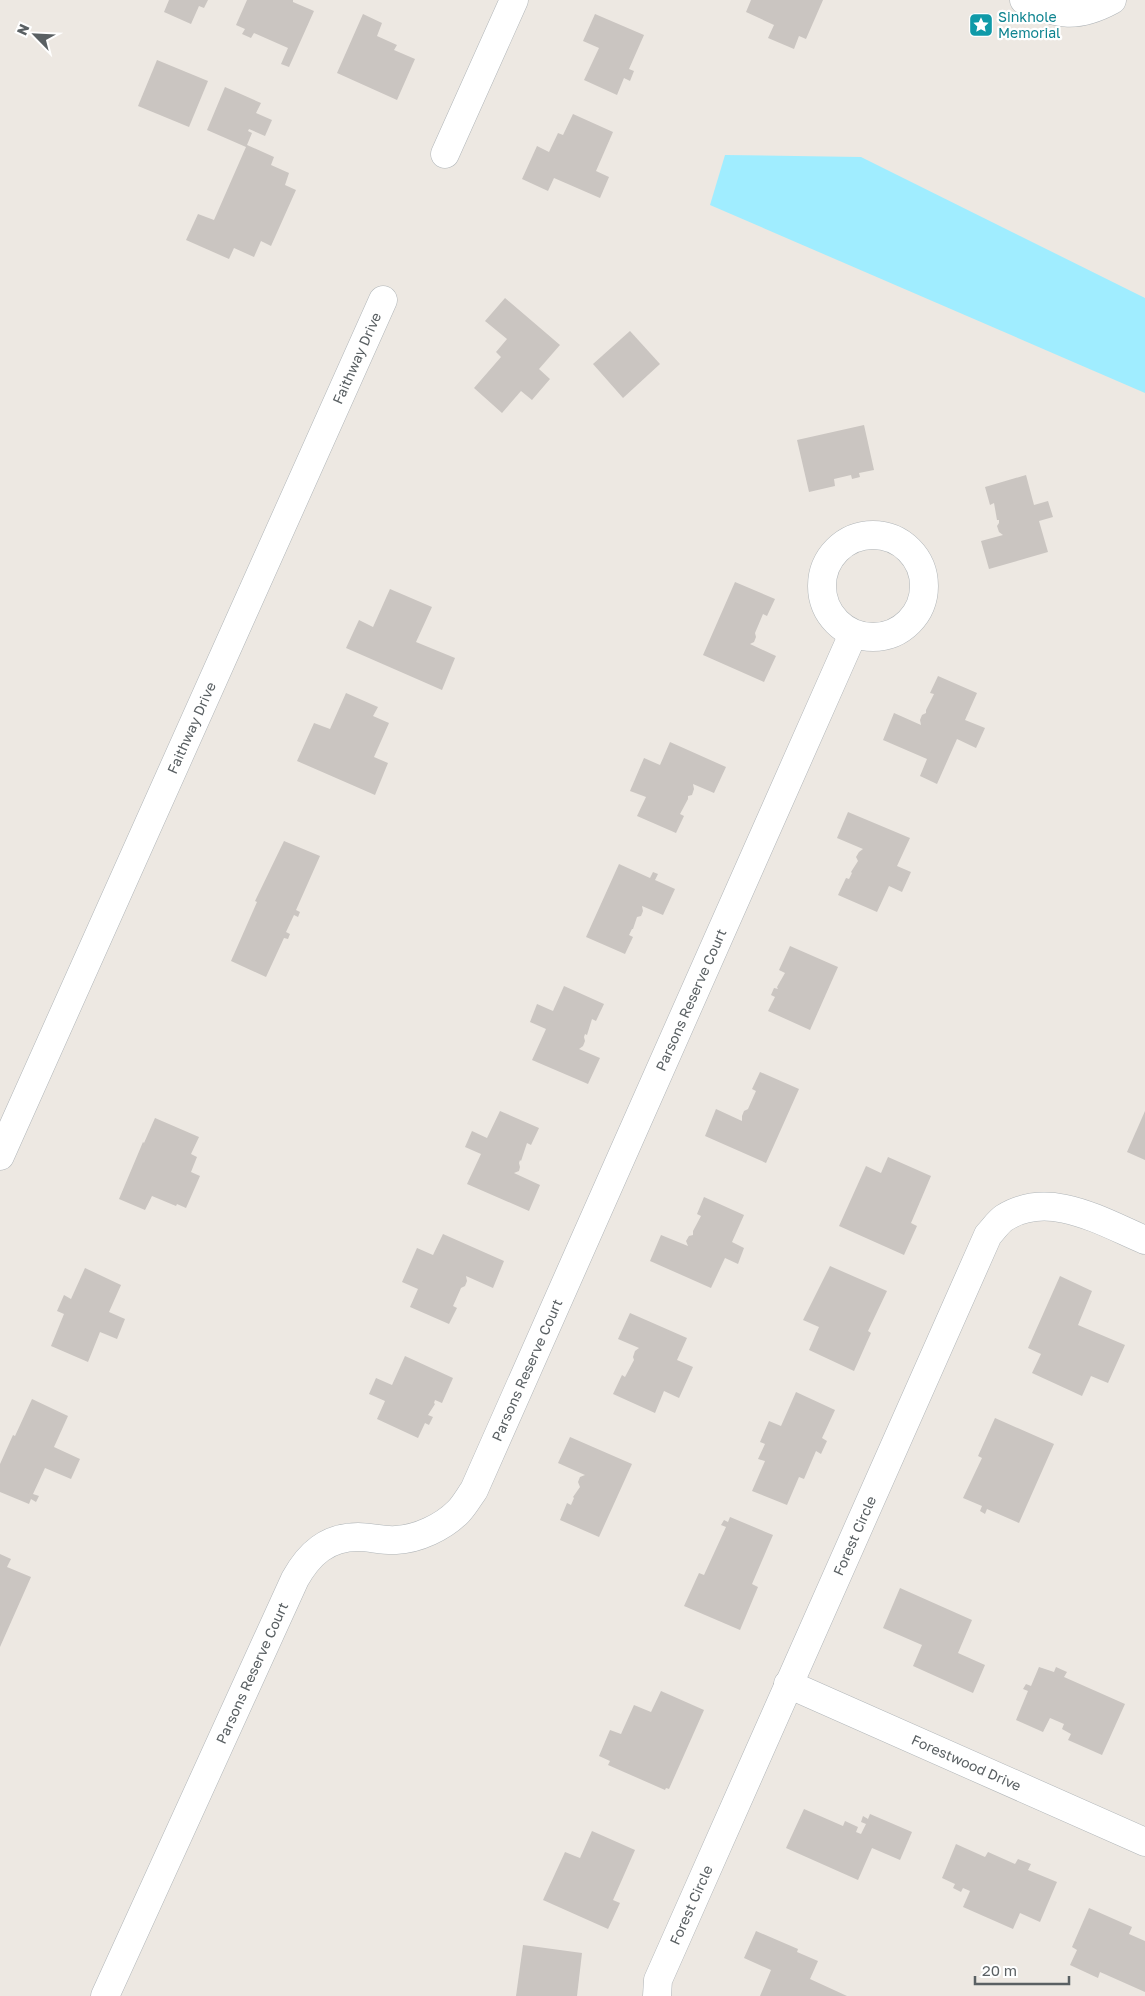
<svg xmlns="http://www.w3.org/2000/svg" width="1145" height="1996" font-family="'Golos Text',sans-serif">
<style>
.water{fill:#a0edff}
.building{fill:#cac5c1}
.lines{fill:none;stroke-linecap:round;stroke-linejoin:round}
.street-casing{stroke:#b0b5b8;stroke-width:29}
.street{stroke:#fff;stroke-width:28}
.labels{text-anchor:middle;stroke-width:4.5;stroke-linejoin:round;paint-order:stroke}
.culture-label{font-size:14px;fill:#0d838f;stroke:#fff;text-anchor:start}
.street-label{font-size:14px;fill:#5a6063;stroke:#fff}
</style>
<rect width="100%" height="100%" fill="#ede8e2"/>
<polygon class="water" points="725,155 861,157 1145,298 1145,393 710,205"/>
<g class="building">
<polygon points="169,0 208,0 204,8 199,6 191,24 164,12"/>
<polygon points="247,0 293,0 293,2 314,11 289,67 281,64 288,48 254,33 251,38 242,34 245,29 236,25"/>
<polygon points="751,0 823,0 806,39 799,36 794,49 768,38 774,25 746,12"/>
<polygon points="363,14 382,23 377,36 397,45 394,50 415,59 397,100 337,73"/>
<polygon points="595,14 644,35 629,69 634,71 630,81 624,78 617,95 584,80 599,48 583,41"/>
<polygon points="157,60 208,81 189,127 138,106"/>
<polygon points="225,87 261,103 256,113 272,120 265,136 249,129 248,131 252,133 247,145 274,157 271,165 289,173 285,185 296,190 271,246 261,241 254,257 234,248 229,259 186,240 198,214 214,220 246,147 207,130"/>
<polygon points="573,114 613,132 596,171 609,177 600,198 554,178 548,191 522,179 537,146 549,152 558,133 563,135"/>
<polygon points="505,298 560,345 539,369 550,379 532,400 521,391 502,413 474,388 501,357 496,352 507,339 485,321"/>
<polygon points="630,331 660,364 623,398 593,364"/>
<polygon points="864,425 874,470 859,473 860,477 852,479 851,475 834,479 835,486 809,492 797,440"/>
<polygon points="1026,475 1034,505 1048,501 1053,517 1039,521 1048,552 989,569 981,541 1003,535 999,532 997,526 999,523 999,520 997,520 994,503 990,505 985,487"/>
<polygon points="735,582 775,599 767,616 763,614 755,633 756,637 754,642 750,644 776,656 764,682 703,655"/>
<polygon points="390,589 432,607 416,642 455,658 442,690 346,648 359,620 373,627"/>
<polygon points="938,676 977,693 965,720 985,728 976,748 957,739 937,784 920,776 927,759 883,740 894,713 921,725 920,720 922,715 926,713 926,710 934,694 930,693"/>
<polygon points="346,693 378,707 373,716 389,723 374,757 388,763 375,795 297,761 314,723 330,729"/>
<polygon points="670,742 726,767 714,793 693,784 694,789 692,795 688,796 688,799 680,814 684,816 676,833 637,816 646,797 630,791 644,758 660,765"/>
<polygon points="848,812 910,838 897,866 911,872 902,892 889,886 877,912 838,895 846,878 849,879 852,873 851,872 858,861 856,857 859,852 863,849 837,838"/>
<polygon points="284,841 320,856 296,910 300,912 298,917 294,915 286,932 290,934 288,939 284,938 266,977 231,961 257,902 255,901"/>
<polygon points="619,864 650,878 653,872 658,874 655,880 675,889 663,915 642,906 643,911 641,916 637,917 633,929 632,929 629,935 633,937 625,954 586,937"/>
<polygon points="790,946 838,967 810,1030 768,1011 775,997 771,995 774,988 778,989 777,987 785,973 779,970"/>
<polygon points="564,986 604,1004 596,1021 592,1019 587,1035 585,1034 584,1037 585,1041 583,1046 579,1049 600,1058 588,1084 532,1060 546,1029 530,1022 537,1004 553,1011"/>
<polygon points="760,1072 799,1089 766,1163 705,1136 716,1109 742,1121 742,1116 744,1111 748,1109 756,1091 752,1089"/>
<polygon points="500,1111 539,1128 531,1145 527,1143 521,1161 520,1160 519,1163 520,1167 519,1171 514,1173 540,1185 529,1211 467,1184 481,1154 465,1147 472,1131 487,1138"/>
<polygon points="1145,1111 1145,1160 1127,1152"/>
<polygon points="155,1118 199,1137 191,1154 197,1157 191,1172 200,1176 186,1208 177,1204 176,1206 152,1196 145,1210 119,1199 143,1142 144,1143"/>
<polygon points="888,1157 931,1176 911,1223 917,1226 904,1255 839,1226 866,1166 881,1173"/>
<polygon points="704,1197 744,1215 732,1242 744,1248 738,1264 725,1258 711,1288 650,1261 661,1235 688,1246 686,1241 689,1236 693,1235 693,1231 701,1216 697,1214"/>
<polygon points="443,1234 504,1261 493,1288 466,1276 467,1281 465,1286 461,1288 453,1306 457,1308 449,1324 410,1307 418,1289 402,1282 417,1248 433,1255"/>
<polygon points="830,1266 887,1291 868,1331 871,1333 854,1371 809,1350 819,1327 803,1320"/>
<polygon points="85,1268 121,1285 109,1312 125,1319 117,1339 100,1332 88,1362 51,1346 64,1314 57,1311 64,1295 71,1299"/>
<polygon points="1060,1276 1092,1291 1078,1325 1125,1345 1108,1383 1091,1376 1082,1396 1032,1373 1041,1354 1028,1348"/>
<polygon points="630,1313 687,1338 677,1360 693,1367 679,1398 664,1391 655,1413 613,1394 622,1375 625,1377 634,1360 633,1357 635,1351 639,1348 618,1339"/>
<polygon points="405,1356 453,1378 442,1403 435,1400 434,1403 435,1404 428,1415 433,1417 429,1425 425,1423 418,1438 377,1419 385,1401 369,1394 376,1378 392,1385"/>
<polygon points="796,1392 835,1410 822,1438 827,1441 821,1454 816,1451 804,1479 799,1477 787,1505 752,1491 765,1461 758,1459 765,1444 760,1442 769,1421 781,1426"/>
<polygon points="32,1399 68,1416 54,1447 80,1459 71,1479 45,1468 33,1494 39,1496 36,1502 31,1499 29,1504 0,1492 0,1464 13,1435 15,1436"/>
<polygon points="995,1418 1054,1444 1019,1523 987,1509 985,1514 980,1511 982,1506 963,1498 982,1458 978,1456"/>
<polygon points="570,1437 632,1464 599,1537 560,1520 567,1503 571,1505 574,1498 573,1497 580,1487 578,1482 580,1477 585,1475 558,1463"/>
<polygon points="730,1517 773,1535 752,1584 758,1587 740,1630 684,1606 699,1573 704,1575 726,1527 721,1525 724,1520 728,1522"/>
<polygon points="0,1554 11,1559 7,1567 31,1577 0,1647"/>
<polygon points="900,1588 972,1620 958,1653 985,1665 973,1693 913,1666 922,1645 883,1628"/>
<polygon points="1039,1667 1054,1672 1056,1667 1067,1672 1064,1677 1125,1704 1102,1755 1068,1740 1071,1734 1062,1729 1064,1724 1050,1718 1043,1732 1016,1720 1028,1691 1023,1689 1026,1684 1031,1686"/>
<polygon points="661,1691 704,1710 669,1789 666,1788 665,1790 608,1765 610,1761 599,1756 610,1730 621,1734 634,1705 651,1712"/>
<polygon points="804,1809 843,1826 845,1821 858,1827 856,1832 861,1834 866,1824 861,1822 863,1816 868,1819 870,1814 912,1832 900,1860 872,1848 858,1880 786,1848"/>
<polygon points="592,1831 635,1850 613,1900 620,1903 608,1929 543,1900 565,1852 580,1858"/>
<polygon points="956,1844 985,1857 988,1852 1015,1864 1018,1859 1031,1864 1028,1870 1057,1882 1040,1922 1020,1913 1013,1929 963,1907 970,1891 963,1888 961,1892 953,1888 955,1884 942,1878"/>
<polygon points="1089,1908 1132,1927 1129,1934 1145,1941 1145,1992 1100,1972 1098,1978 1070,1965 1077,1950 1072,1947"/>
<polygon points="756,1931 798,1949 797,1952 818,1961 810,1979 847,1996 760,1996 771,1970 744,1958"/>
<polygon points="523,1945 582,1953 577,1996 516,1996"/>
</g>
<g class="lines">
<defs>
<g id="street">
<path d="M1024,0C1058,15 1077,19 1112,0"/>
<polyline points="445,154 514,0"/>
<circle cx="873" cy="586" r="51"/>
<path id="s1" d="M0,1156L383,300"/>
<path id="s2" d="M788,1684L1145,1842"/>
<path id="s3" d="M105,1996L295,1579C309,1554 327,1537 358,1537C371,1537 383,1541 396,1540C418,1539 443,1527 458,1512C464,1506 469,1497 474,1490L853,634"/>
<path id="s4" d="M657,1996L658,1980L988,1235C993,1230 998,1222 1004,1218C1049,1189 1102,1222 1145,1240"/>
</g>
</defs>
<use href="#street" class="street-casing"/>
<use href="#street" class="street"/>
</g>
<defs>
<symbol id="sight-square" viewBox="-11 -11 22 22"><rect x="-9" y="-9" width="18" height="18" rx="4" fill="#0f9aa8" stroke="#fff"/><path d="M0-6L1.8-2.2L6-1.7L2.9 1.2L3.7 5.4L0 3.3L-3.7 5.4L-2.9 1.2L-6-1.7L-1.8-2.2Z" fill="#fff"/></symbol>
</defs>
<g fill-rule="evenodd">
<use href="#sight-square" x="967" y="11" width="28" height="28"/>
</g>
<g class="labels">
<g class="culture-label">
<text x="998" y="22">Sinkhole<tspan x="998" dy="16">Memorial</tspan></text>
</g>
<g class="street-label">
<text dy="5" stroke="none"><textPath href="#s1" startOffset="874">Faithway Drive</textPath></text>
<text dy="5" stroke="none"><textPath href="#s1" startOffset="469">Faithway Drive</textPath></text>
<text dy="5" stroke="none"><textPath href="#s3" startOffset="1209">Parsons Reserve Court</textPath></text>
<text dy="5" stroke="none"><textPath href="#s3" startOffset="804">Parsons Reserve Court</textPath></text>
<text dy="5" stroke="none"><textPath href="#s4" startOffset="502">Forest Circle</textPath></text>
<text dy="5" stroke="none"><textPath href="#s3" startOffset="355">Parsons Reserve Court</textPath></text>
<text dy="5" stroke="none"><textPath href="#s2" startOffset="195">Forestwood Drive</textPath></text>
<text dy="5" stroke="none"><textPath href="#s4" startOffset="98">Forest Circle</textPath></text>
</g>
</g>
<g transform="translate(35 35) rotate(294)" stroke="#ffffff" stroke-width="4" paint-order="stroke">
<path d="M0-4L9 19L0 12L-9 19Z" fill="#5a6063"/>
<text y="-8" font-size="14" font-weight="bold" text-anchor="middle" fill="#5a6063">N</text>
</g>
<path d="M975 1976v8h94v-8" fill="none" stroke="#5a6063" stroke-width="2.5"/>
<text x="982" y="1976" font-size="15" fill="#5a6063" stroke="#ffffff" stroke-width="4" paint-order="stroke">20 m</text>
</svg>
